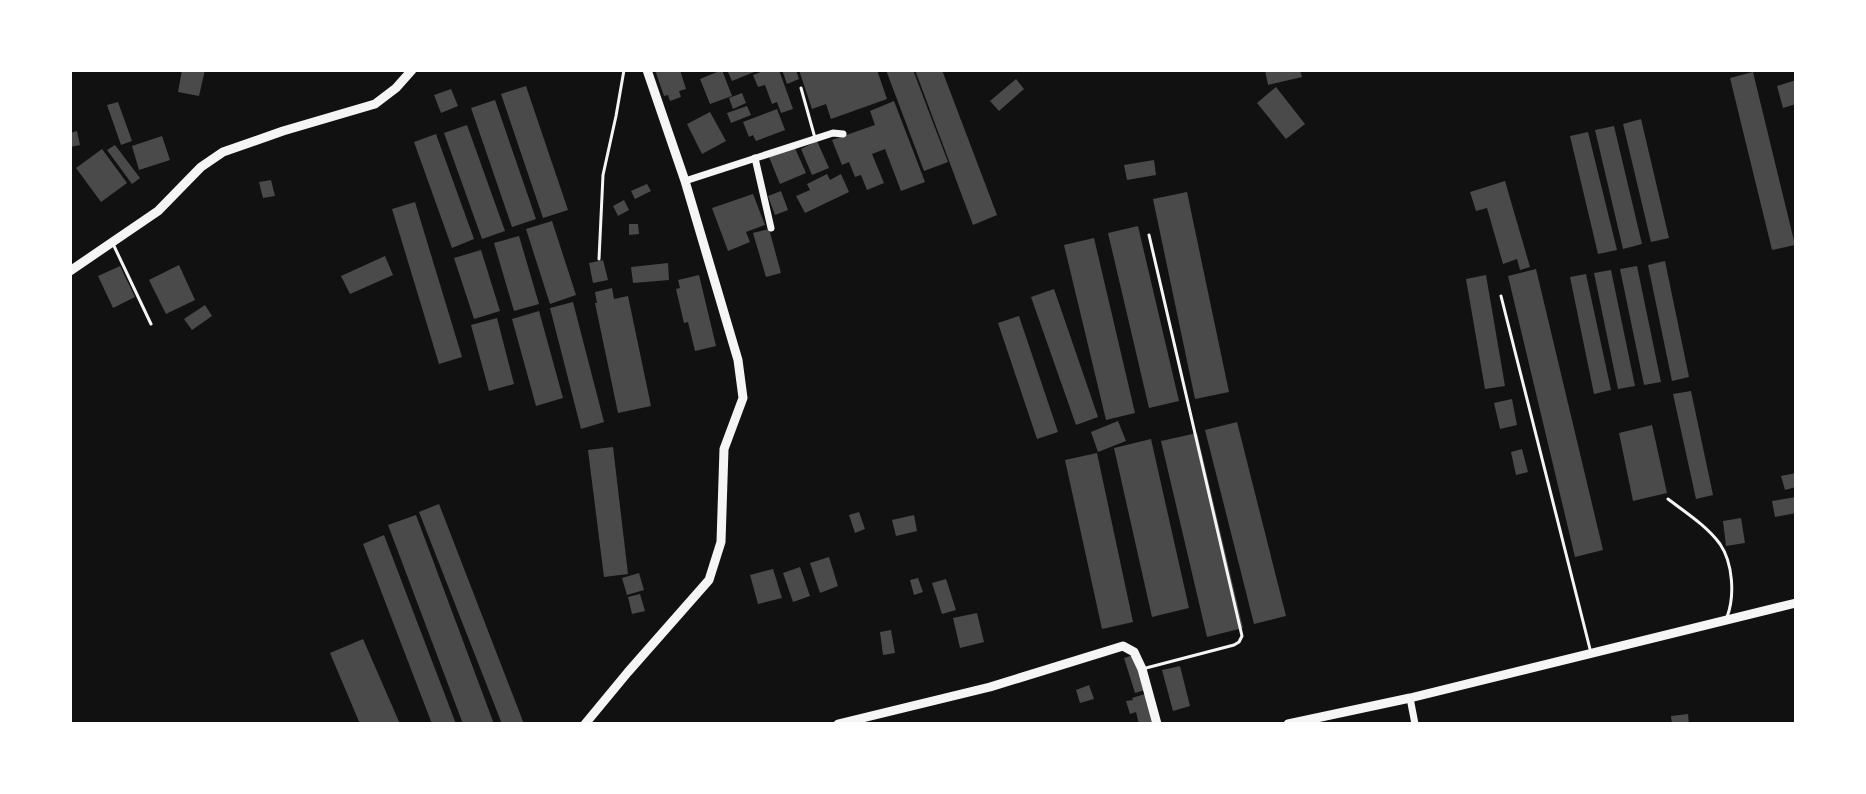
<svg xmlns="http://www.w3.org/2000/svg" width="1866" height="794" font-family="'IBM Plex Sans',sans-serif">
<style>
.building{fill:#4a4a4a}
.lines{fill:none;stroke-linecap:round;stroke-linejoin:round}
.service{stroke:#f5f5f5;stroke-width:3}
.minor{stroke:#f5f5f5;stroke-width:7}
.tertiary{stroke:#f5f5f5;stroke-width:9}
</style>
<rect width="100%" height="100%" fill="#111"/>
<g class="building">
<polygon points="182,70 205,70 199,96 178,92"/>
<polygon points="655,70 680,70 686,89 679,91 681,97 670,101 668,95 664,96"/>
<polygon points="722,70 732,96 710,104 700,79"/>
<polygon points="727,70 759,70 732,81"/>
<polygon points="766,70 779,70 793,109 781,113 777,102 772,104 765,85 758,87 753,75"/>
<polygon points="782,70 796,70 799,79 787,84"/>
<polygon points="799,70 877,70 887,99 831,119 826,104 812,109"/>
<polygon points="886,70 913,70 948,162 924,171"/>
<polygon points="915,70 942,70 997,215 973,225"/>
<polygon points="1265,70 1300,70 1302,77 1268,85"/>
<polygon points="1753,72 1795,245 1772,250 1730,78"/>
<polygon points="1016,79 1024,89 999,111 990,101"/>
<polygon points="1796,80 1796,104 1783,108 1777,86"/>
<polygon points="526,86 568,210 543,218 501,94"/>
<polygon points="1276,87 1305,124 1286,139 1257,103"/>
<polygon points="451,89 458,106 441,113 434,95"/>
<polygon points="742,93 746,103 733,109 729,98"/>
<polygon points="495,100 536,219 512,227 471,108"/>
<polygon points="894,101 925,182 901,191 885,149 872,154 884,183 867,190 861,175 855,177 849,162 842,165 832,140 875,125 870,111"/>
<polygon points="118,102 132,141 121,145 107,105"/>
<polygon points="747,106 751,115 731,123 727,113"/>
<polygon points="777,109 785,130 756,141 753,135 749,137 743,122"/>
<polygon points="710,112 726,141 702,154 687,124"/>
<polygon points="1641,119 1669,238 1651,242 1623,124"/>
<polygon points="467,125 505,231 482,239 444,133"/>
<polygon points="1614,126 1642,244 1623,249 1595,130"/>
<polygon points="77,131 80,145 70,147 70,133"/>
<polygon points="1588,132 1617,250 1598,254 1570,136"/>
<polygon points="436,134 474,239 452,248 414,142"/>
<polygon points="162,136 170,160 139,170 132,146"/>
<polygon points="817,141 829,168 812,175 801,149"/>
<polygon points="115,145 140,178 132,184 107,150"/>
<polygon points="794,146 806,173 780,184 769,157"/>
<polygon points="102,149 127,183 101,202 76,168"/>
<polygon points="1154,160 1156,175 1127,180 1124,165"/>
<polygon points="827,174 830,180 841,174 849,192 805,213 796,196 810,190 807,184"/>
<polygon points="271,180 275,196 263,198 259,182"/>
<polygon points="1505,181 1530,267 1520,270 1517,259 1503,264 1487,208 1476,211 1470,192"/>
<polygon points="647,184 651,191 635,199 631,191"/>
<polygon points="781,191 788,210 775,215 768,196"/>
<polygon points="1187,192 1229,392 1195,399 1153,199"/>
<polygon points="753,194 765,225 746,232 750,242 728,251 712,208"/>
<polygon points="624,200 629,210 618,216 613,206"/>
<polygon points="415,202 462,357 439,364 392,209"/>
<polygon points="552,221 576,295 550,304 526,229"/>
<polygon points="629,224 638,224 639,234 629,235"/>
<polygon points="1138,226 1179,401 1149,408 1108,233"/>
<polygon points="769,229 781,273 766,277 753,233"/>
<polygon points="519,236 539,304 514,311 494,243"/>
<polygon points="1094,238 1135,413 1106,420 1064,245"/>
<polygon points="481,250 500,311 474,319 454,258"/>
<polygon points="385,256 393,275 350,294 341,276"/>
<polygon points="603,260 608,280 593,283 589,263"/>
<polygon points="1665,261 1689,377 1672,381 1648,265"/>
<polygon points="668,263 669,280 633,283 631,267"/>
<polygon points="179,265 195,300 166,314 149,280"/>
<polygon points="120,266 135,297 113,308 98,276"/>
<polygon points="1637,266 1661,382 1644,385 1620,269"/>
<polygon points="1536,269 1603,550 1575,557 1508,276"/>
<polygon points="1611,270 1635,386 1618,389 1594,273"/>
<polygon points="1586,274 1611,390 1594,394 1570,277"/>
<polygon points="699,275 716,346 695,351 688,322 684,323 676,289 680,288 678,280"/>
<polygon points="1486,275 1505,386 1485,389 1466,279"/>
<polygon points="612,288 614,299 628,296 651,406 618,413 595,303 597,303 595,292"/>
<polygon points="1054,289 1098,417 1076,425 1031,297"/>
<polygon points="573,302 604,422 581,429 550,308"/>
<polygon points="205,305 212,316 192,330 184,319"/>
<polygon points="539,311 563,398 536,406 512,319"/>
<polygon points="1019,316 1058,432 1037,439 998,323"/>
<polygon points="497,318 514,384 489,391 471,325"/>
<polygon points="1691,391 1713,495 1696,499 1673,394"/>
<polygon points="1512,399 1517,425 1500,429 1494,403"/>
<polygon points="1118,421 1126,441 1098,452 1091,432"/>
<polygon points="1237,422 1286,616 1254,624 1205,430"/>
<polygon points="1652,425 1667,493 1633,501 1619,433"/>
<polygon points="1197,433 1243,628 1207,637 1161,441"/>
<polygon points="1151,439 1189,608 1152,617 1114,448"/>
<polygon points="613,447 628,574 604,577 588,450"/>
<polygon points="1522,449 1528,472 1516,475 1511,452"/>
<polygon points="1097,453 1133,622 1102,629 1065,460"/>
<polygon points="1796,473 1796,487 1785,490 1781,476"/>
<polygon points="1796,497 1796,513 1775,517 1772,501"/>
<polygon points="439,504 524,724 502,724 419,512"/>
<polygon points="859,512 865,529 855,533 849,515"/>
<polygon points="416,515 494,724 463,724 388,525"/>
<polygon points="914,515 917,531 896,536 892,520"/>
<polygon points="1741,518 1745,543 1726,546 1723,521"/>
<polygon points="384,535 456,724 432,724 363,544"/>
<polygon points="829,557 838,586 820,593 810,563"/>
<polygon points="800,567 810,596 793,602 783,573"/>
<polygon points="773,569 782,598 758,604 750,575"/>
<polygon points="639,573 644,590 627,595 622,578"/>
<polygon points="918,578 923,592 914,595 910,580"/>
<polygon points="946,579 956,610 942,614 932,583"/>
<polygon points="640,594 645,611 632,614 628,597"/>
<polygon points="977,613 984,642 960,648 953,618"/>
<polygon points="891,630 895,653 883,655 880,632"/>
<polygon points="363,639 400,724 360,724 330,653"/>
<polygon points="1134,655 1145,690 1135,693 1124,658"/>
<polygon points="1180,666 1190,706 1173,711 1162,670"/>
<polygon points="1089,685 1094,699 1080,703 1076,690"/>
<polygon points="1145,694 1152,722 1139,724 1136,712 1130,714 1126,701 1133,700 1132,698"/>
<polygon points="1688,714 1689,724 1672,724 1671,716"/>
</g>
<g class="lines">
<g class="service">
<polyline points="801,88 815,138"/>
<polyline points="114,246 151,324"/>
<polyline points="599,259 603,175 616,116 624,70"/>
<polyline points="1501,296 1591,653"/>
<path d="M1668,499C1685,512 1707,526 1720,544C1733,563 1735,596 1727,617"/>
<polyline points="1146,668 1234,645 1239,642 1242,636 1149,235"/>
</g>
<g class="minor">
<polyline points="755,158 771,228"/>
<polyline points="685,181 833,133 843,134"/>
<polyline points="1410,698 1415,724"/>
</g>
<g class="tertiary">
<polyline points="70,271 158,211 201,167 223,152 283,131 375,104 396,88 412,70"/>
<polyline points="585,724 628,672 709,580 721,542 724,449 743,398 738,360 685,181 647,70"/>
<polyline points="838,724 990,687 1123,646 1134,652 1142,669 1157,724"/>
<polyline points="1288,724 1410,698 1796,603"/>
</g>
</g>
<rect width="1866" height="794" fill="none" stroke="#ffffff" stroke-width="144"/>
</svg>
